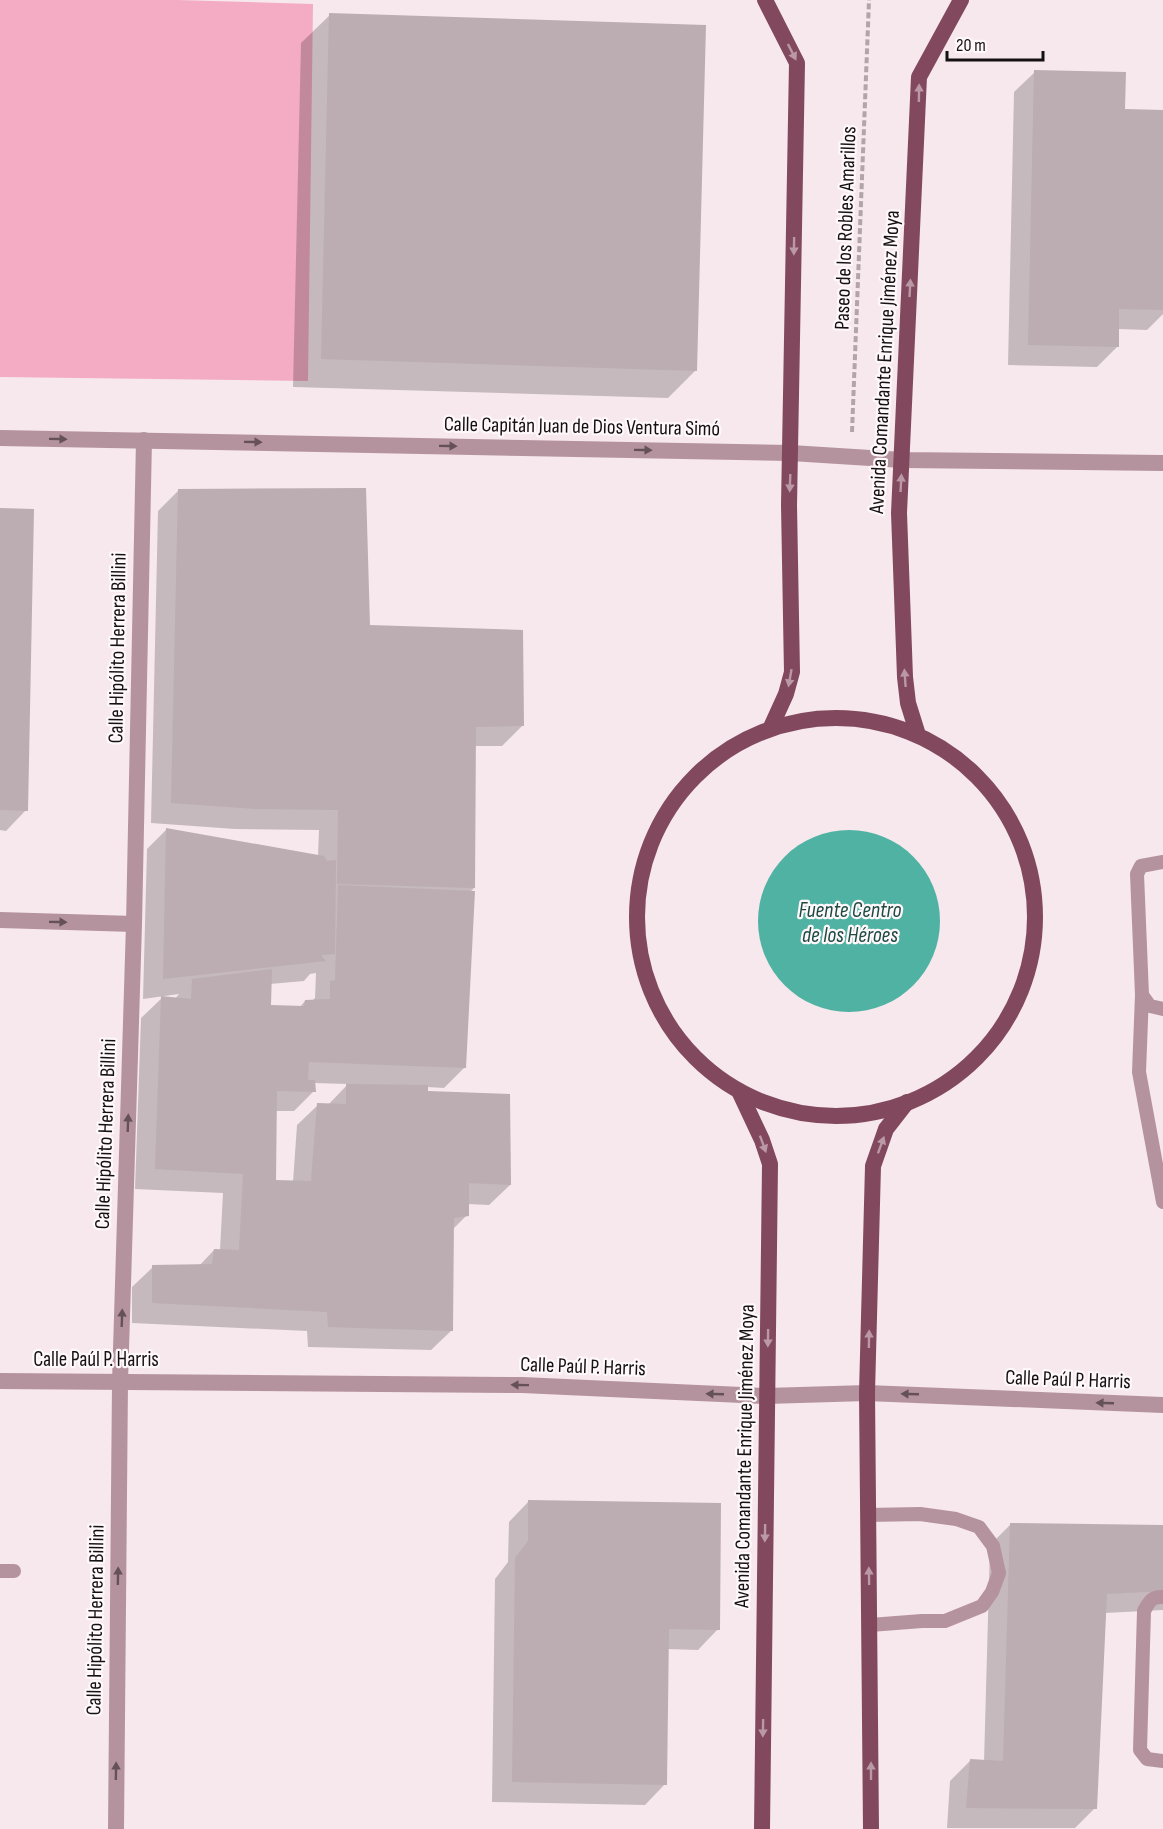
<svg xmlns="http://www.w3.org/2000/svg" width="1163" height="1829" font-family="'Sofia Sans Condensed',sans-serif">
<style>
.green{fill:#f3acc4}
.water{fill:#4fb2a3}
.shadow{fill:#0003;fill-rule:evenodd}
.building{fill:#bbadb1}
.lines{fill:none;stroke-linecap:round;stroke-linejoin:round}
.path{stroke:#b1a5a9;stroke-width:4;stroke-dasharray:6 3;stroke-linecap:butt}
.service{stroke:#b5939e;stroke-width:14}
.minor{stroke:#b5939e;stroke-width:16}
.primary{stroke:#82495e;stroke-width:16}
.oneway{fill:#ba98a4}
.oneway2{fill:#655258}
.labels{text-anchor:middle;stroke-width:4.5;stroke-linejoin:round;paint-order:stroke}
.street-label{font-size:21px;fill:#151012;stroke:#fef8fa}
.water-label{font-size:22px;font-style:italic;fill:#1d4a43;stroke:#fef8fa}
</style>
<rect width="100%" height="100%" fill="#f7e8ed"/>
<polygon class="green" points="0,0 177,0 313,4 308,381 0,377"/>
<circle class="water" cx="849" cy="921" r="91"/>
<g class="shadow">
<polygon points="330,15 696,370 668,398 293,387 301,43"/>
<polygon points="1035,72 1124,110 1163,111 1163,314 1147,330 1118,329 1117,347 1097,367 1008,365 1014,92"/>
<path d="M179,490L369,627L522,726L502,746H474V888L469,893L465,1067L444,1088L427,1087L426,1092L510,1185L489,1205L467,1204V1215L452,1230V1330L431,1350L308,1347L307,1331L132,1323V1287L153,1267L199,1266L214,1250H220L223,1193L135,1189L141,1018L162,998L175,999L179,994L143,999L147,849L167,829L318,856L319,830L235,829L151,823L158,511ZM316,973L315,998L312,1001H305L300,1007L269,1006L270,984L304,981L310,974ZM313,1083L348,1084L328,1105H318L297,1125L293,1182L275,1181L276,1111H294L314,1091Z"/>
<polygon points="0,509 26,810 6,831 0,830"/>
<polygon points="529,1501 718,1629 698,1650 667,1649 665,1784 645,1805 492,1802 495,1579 508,1562 509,1522"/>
<polygon points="1010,1525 1163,1526 1163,1610 1105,1613 1095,1808 1075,1828 947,1828 950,1781 970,1761 984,1762 990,1545"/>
</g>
<g class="building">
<polygon points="329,13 706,25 697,371 321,359"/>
<polygon points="1034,70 1126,72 1125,109 1163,110 1163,310 1119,309 1119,347 1028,345"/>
<polygon points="366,488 370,625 523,630 524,726 476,727 475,888 337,884 338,810 256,809 171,803 178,489"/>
<polygon points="0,508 34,509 28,811 0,810"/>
<polygon points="166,828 324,856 327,861 336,860 335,954 321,955 326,961 163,979"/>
<polygon points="338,885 475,891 466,1068 309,1062 308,1080 315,1080 316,1092 277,1091 276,1180 311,1181 317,1103 346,1104 346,1084 428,1085 428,1091 510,1094 511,1185 469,1183 469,1216 454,1218 453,1331 328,1327 327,1312 152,1303 152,1265 212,1264 214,1249 239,1250 243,1174 155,1169 161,996 191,999 192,979 272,969 271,1005 304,1006 305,1000 330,999 330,981 335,980"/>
<polygon points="528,1500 721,1503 720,1630 669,1629 667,1785 512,1782 515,1558 528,1541"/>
<polygon points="1010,1523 1163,1525 1163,1591 1107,1594 1097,1809 966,1808 970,1759 1003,1761"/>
</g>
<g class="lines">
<polyline class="path" points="852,432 869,0"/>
<g class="service">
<polyline points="1163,862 1141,866 1137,874 1142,995 1150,1006 1163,1009"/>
<polyline points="1142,995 1139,1072 1163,1202"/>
<polyline points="868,1515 920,1514 956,1519 979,1527 993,1546 999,1573 992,1592 982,1606 945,1621 922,1621 870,1625"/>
<polyline points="0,1571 14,1571"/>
<path d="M1163,1597C1152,1596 1149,1602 1144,1611L1140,1750L1147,1759L1163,1761"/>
</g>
<g class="minor">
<polyline points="0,438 791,453 902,460 1163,463"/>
<polyline points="0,920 134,924"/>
<polyline points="0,1381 522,1385 766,1396 867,1393 1163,1405"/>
<polyline points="116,1829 120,1382 134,924 144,440"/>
</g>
<g class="primary">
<polyline points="765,0 797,63 789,505 792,672 786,694 771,727"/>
<circle cx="836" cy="917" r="199"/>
<polyline points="918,735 908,703 905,677 899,513 919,77 961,0"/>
<polyline points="739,1091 762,1140 770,1164 762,1829"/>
<polyline points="871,1829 867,1393 873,1166 886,1129 907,1102"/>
</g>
</g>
<defs><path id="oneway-solid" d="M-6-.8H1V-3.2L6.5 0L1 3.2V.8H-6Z" transform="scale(1.5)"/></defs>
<g class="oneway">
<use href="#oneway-solid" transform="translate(792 52) rotate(63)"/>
<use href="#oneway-solid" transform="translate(919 93) rotate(-89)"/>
<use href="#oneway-solid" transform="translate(794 246) rotate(91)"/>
<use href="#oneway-solid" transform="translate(910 288) rotate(-87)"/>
<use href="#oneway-solid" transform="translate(790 483) rotate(92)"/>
<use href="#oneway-solid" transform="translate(901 483) rotate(-87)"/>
<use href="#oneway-solid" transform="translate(790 678) rotate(100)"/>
<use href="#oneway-solid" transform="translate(905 678) rotate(-94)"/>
<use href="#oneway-solid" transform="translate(763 1144) rotate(70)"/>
<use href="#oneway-solid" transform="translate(881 1145) rotate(-70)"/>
<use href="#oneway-solid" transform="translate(768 1338) rotate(91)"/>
<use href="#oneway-solid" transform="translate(869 1339) rotate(-89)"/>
<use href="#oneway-solid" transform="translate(765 1533) rotate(91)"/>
<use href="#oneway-solid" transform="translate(869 1576) rotate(-91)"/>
<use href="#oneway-solid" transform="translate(763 1728) rotate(91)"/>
<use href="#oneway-solid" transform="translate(871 1771) rotate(-90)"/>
</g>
<g class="oneway2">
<use href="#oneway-solid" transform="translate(58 439) rotate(1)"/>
<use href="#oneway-solid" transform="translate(253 442) rotate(1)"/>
<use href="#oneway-solid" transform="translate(448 446) rotate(1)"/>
<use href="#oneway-solid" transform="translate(643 450) rotate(1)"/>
<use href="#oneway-solid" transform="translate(58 922) rotate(1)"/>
<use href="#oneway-solid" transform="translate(128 1123) rotate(-88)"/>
<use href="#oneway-solid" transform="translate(122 1318) rotate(-88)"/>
<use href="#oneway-solid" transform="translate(520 1385) rotate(-179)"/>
<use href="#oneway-solid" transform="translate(715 1394) rotate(-178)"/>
<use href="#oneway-solid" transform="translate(910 1394) rotate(-178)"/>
<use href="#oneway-solid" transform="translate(1105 1403) rotate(-178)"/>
<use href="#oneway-solid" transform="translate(118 1576) rotate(-89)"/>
<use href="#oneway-solid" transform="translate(116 1771) rotate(-89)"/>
</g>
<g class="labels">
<g class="street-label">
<text transform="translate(845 228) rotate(-88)" y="7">Paseo de los Robles Amarillos</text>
<text transform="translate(884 362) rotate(-87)" y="7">Avenida Comandante Enrique Jiménez Moya</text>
<text transform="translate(582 426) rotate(1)" y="7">Calle Capitán Juan de Dios Ventura Simó</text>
<text transform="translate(117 648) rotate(-89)" y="7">Calle Hipólito Herrera Billini</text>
<text transform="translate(105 1134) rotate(-88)" y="7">Calle Hipólito Herrera Billini</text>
<text x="96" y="1366">Calle Paúl P. Harris</text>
<text transform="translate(583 1366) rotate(2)" y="7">Calle Paúl P. Harris</text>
<text transform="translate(1068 1379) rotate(2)" y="7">Calle Paúl P. Harris</text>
<text transform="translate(744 1456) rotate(-89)" y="7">Avenida Comandante Enrique Jiménez Moya</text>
<text transform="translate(95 1620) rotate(-89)" y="7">Calle Hipólito Herrera Billini</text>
</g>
<g class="water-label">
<text x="850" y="917">Fuente Centro<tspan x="850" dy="25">de los Héroes</tspan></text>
</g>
</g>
<path d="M947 51v9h96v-9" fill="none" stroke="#151012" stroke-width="3"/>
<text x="956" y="51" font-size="18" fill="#151012" stroke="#fef8fa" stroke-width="4.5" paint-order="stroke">20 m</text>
</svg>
